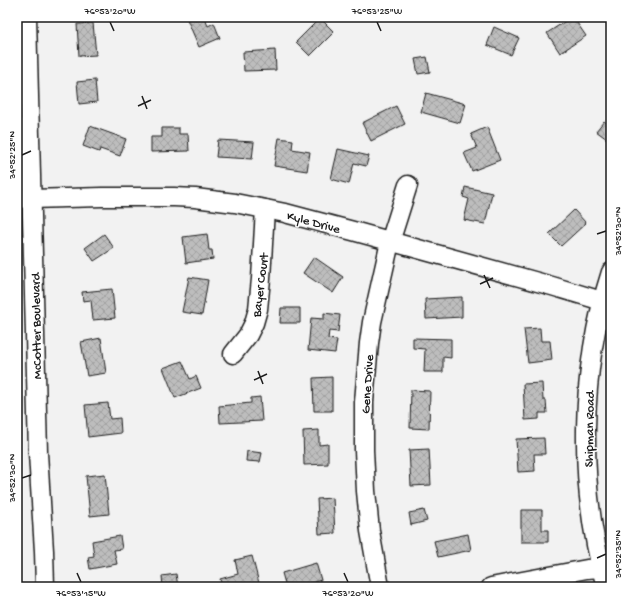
<svg xmlns="http://www.w3.org/2000/svg" width="628" height="604" font-family="'Gochi Hand',sans-serif">
<style>
.building{fill:url(#building-cross-hatch);stroke:#1c1c1c}
.lines{fill:none;stroke-linecap:round;stroke-linejoin:round}
.minor-casing{stroke:#1c1c1c;stroke-width:21}
.minor{stroke:#fff;stroke-width:18}
.ticks{fill:none;stroke:#1c1c1c;stroke-width:1.5}
.labels{text-anchor:middle;stroke-width:3;stroke-linejoin:round;paint-order:stroke}
.street-label{font-size:13px;fill:#1c1c1c;stroke:#fff}
.neatline{fill:none;stroke:#1c1c1c;stroke-width:1.5}
.ticks-label{font-size:10px;text-anchor:middle;fill:#1c1c1c}
</style>
<defs>
<pattern id="building-cross-hatch" width="8" height="8" patternUnits="userSpaceOnUse"><rect width="8" height="8" fill="#bdbdbd"/><path d="M0 0l8 8M0 8l8-8" fill="none" stroke="#a2a2a2"/></pattern>
</defs>
<rect width="100%" height="100%" fill="#f2f2f2"/>
<filter id="ink" filterUnits="userSpaceOnUse"><feTurbulence type="fractalNoise" baseFrequency=".025" numOctaves="2"/><feDisplacementMap in="SourceGraphic" scale="8" xChannelSelector="R" yChannelSelector="G"/><feConvolveMatrix kernelMatrix="1 2 1 2 8 2 1 2 1" color-interpolation-filters="sRGB"/></filter>
<g filter="url(#ink)">
<g class="building">
<polygon points="186,17 204,17 208,26 214,23 220,38 199,47"/>
<polygon points="572,17 573,17 586,36 560,53 547,33"/>
<polygon points="320,18 334,32 310,56 296,42"/>
<polygon points="93,23 96,55 79,56 77,24"/>
<polygon points="494,27 519,38 511,55 487,45"/>
<polygon points="275,50 276,70 244,71 243,52"/>
<polygon points="427,57 430,72 418,74 415,59"/>
<polygon points="95,80 97,102 79,104 77,82"/>
<polygon points="426,93 466,104 460,123 421,112"/>
<polygon points="396,106 405,124 371,141 362,123"/>
<polygon points="611,120 611,142 596,131 604,121 608,124"/>
<polygon points="90,126 126,139 120,156 100,149 99,152 83,146"/>
<polygon points="487,127 500,160 472,171 464,153 477,148 471,134"/>
<polygon points="162,128 179,128 179,134 188,134 189,151 151,152 151,137 162,137"/>
<polygon points="279,138 293,140 292,149 310,152 307,171 274,166"/>
<polygon points="218,140 254,142 252,159 216,157"/>
<polygon points="338,149 369,156 366,166 354,163 349,184 331,179"/>
<polygon points="465,187 492,193 485,224 464,220 469,199 463,197"/>
<polygon points="574,210 586,223 561,246 549,234"/>
<polygon points="104,234 114,248 94,261 85,248"/>
<polygon points="207,234 209,250 212,250 213,259 186,263 183,237"/>
<polygon points="314,257 343,277 333,293 303,273"/>
<polygon points="189,277 208,280 202,315 182,312"/>
<polygon points="112,289 115,318 93,320 91,300 83,301 82,292"/>
<polygon points="462,297 462,317 426,319 425,299"/>
<polygon points="281,308 300,308 300,323 280,323"/>
<polygon points="324,313 340,315 338,332 329,331 328,339 337,340 335,353 308,350 311,318 324,319"/>
<polygon points="540,328 541,341 550,341 552,360 528,363 524,329"/>
<polygon points="101,338 106,373 87,376 81,342"/>
<polygon points="413,338 451,339 451,358 443,357 443,372 424,372 425,349 413,348"/>
<polygon points="182,361 190,379 196,376 201,388 175,398 163,368"/>
<polygon points="332,377 332,411 314,411 313,378"/>
<polygon points="542,383 543,400 546,400 547,413 539,413 539,419 525,420 523,384"/>
<polygon points="411,390 430,391 429,429 410,428"/>
<polygon points="260,397 262,421 220,423 219,406 251,403 251,398"/>
<polygon points="108,403 110,419 120,418 121,433 88,437 85,405"/>
<polygon points="319,430 319,445 328,444 328,464 304,465 303,431"/>
<polygon points="544,438 545,454 534,454 535,471 518,472 516,439"/>
<polygon points="429,449 431,485 411,486 409,450"/>
<polygon points="247,451 262,453 260,462 246,461"/>
<polygon points="105,474 109,514 90,516 86,476"/>
<polygon points="333,498 335,533 319,534 317,499"/>
<polygon points="424,510 427,521 411,525 409,513"/>
<polygon points="521,510 542,510 542,530 548,530 548,542 521,542"/>
<polygon points="468,534 471,550 438,557 434,541"/>
<polygon points="120,536 122,549 114,550 117,564 90,569 88,557 94,556 92,541"/>
<polygon points="252,556 260,587 222,587 220,579 238,574 235,560"/>
<polygon points="316,563 321,580 298,587 286,587 282,573"/>
<polygon points="176,574 178,587 163,587 162,576"/>
</g>
<g class="lines">
<defs>
<g id="minor">
<polyline points="27,17 38,453 44,551 45,587"/>
<polyline points="17,199 28,198 31,199 102,197 174,197 195,198 235,203 285,213 353,231 552,286 602,301"/>
<polyline points="233,354 248,335 254,323 258,309 261,279 265,209"/>
<polyline points="380,587 370,531 366,491 364,450 364,402 369,343 372,322 390,242 408,185"/>
<polyline points="491,587 587,569 601,568"/>
<path d="M606,587C578,487 579,371 611,272"/>
</g>
</defs>
<use href="#minor" class="minor-casing"/>
<use href="#minor" class="minor"/>
</g>
</g>
<path class="ticks" d="M110,22L114,31M377,22L381,31M142,96L147,109M138,106L151,100M22,155L31,151M597,234L606,231M484,275L490,288M480,284L493,278M258,371L263,384M254,380L267,374M22,478L31,475M597,558L606,554M77,573L81,582M344,573L348,582"/>
<g class="labels">
<g class="street-label">
<text transform="translate(314 221) rotate(15)" y="5">Kyle Drive</text>
<text transform="translate(259 285) rotate(-83)" y="5">Bayer Court</text>
<text transform="translate(35 326) rotate(-91)" y="5">McCotter Boulevard</text>
<text transform="translate(366 384) rotate(-86)" y="5">Gene Drive</text>
<text transform="translate(588 429) rotate(-89)" y="5">Shipman Road</text>
</g>
</g>
<rect width="628" height="604" fill="none" stroke="#fff" stroke-width="44"/>
<rect x="22" y="22" width="584" height="560" class="neatline"/>
<g class="ticks-label">
<text x="110" y="14">76°53'20"W</text>
<text x="377" y="14">76°53'25"W</text>
<text transform="translate(11 155) rotate(-90)" y="4">34°52'25"N</text>
<text transform="translate(617 231) rotate(-90)" y="4">34°52'30"N</text>
<text transform="translate(11 478) rotate(-90)" y="4">34°52'30"N</text>
<text transform="translate(617 554) rotate(-90)" y="4">34°52'35"N</text>
<text x="81" y="596">76°53'15"W</text>
<text x="348" y="596">76°53'20"W</text>
</g>
</svg>
